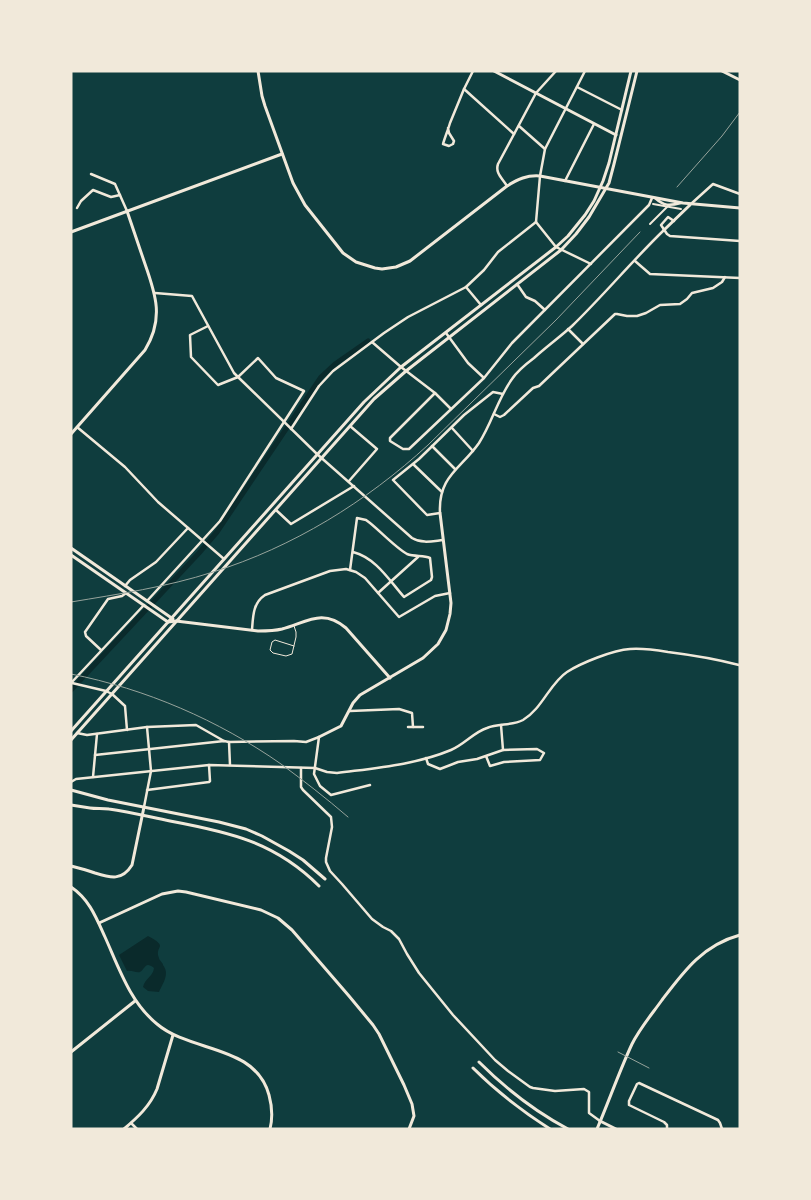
<svg xmlns="http://www.w3.org/2000/svg" width="811" height="1200" font-family="'Fira Sans',sans-serif">
<style>
.water{fill:#0a2a2b}
.lines{fill:none;stroke-linecap:round;stroke-linejoin:round}
.canal{stroke:#0a2a2b;stroke-width:5}
.service{stroke:#f1e9da;stroke-width:1}
.pedestrian{stroke:#f1e9da;stroke-width:2}
.minor{stroke:#f1e9da;stroke-width:2.5}
.tertiary{stroke:#f1e9da;stroke-width:3}
.secondary{stroke:#f1e9da;stroke-width:3}
.rail{stroke:#97a49c;stroke-width:1}
</style>
<rect width="100%" height="100%" fill="#0f3d3e"/>
<path class="water" d="M148,936C170,948 154,945 159,958C159,960 163,963 163,965C170,974 163,983 159,992L148,991L143,987C145,978 153,977 154,968C145,961 146,968 140,972C136,973 132,970 127,971L119,955Z"/>
<g class="lines">
<polyline class="canal" points="71,690 199,553 217,532 321,377 335,364 368,341"/>
<polyline class="service" points="294,626 296,632 296,637 292,654 286,656 273,653 270,650 272,642 275,640 294,646"/>
<g class="pedestrian">
<polyline points="653,204 681,209"/>
<polyline points="650,224 668,206"/>
</g>
<g class="minor">
<polyline points="577,87 622,110"/>
<polyline points="464,89 514,134"/>
<polyline points="519,126 545,149"/>
<path d="M448,128L449,133L454,141L453,144L449,146L443,144C445,137 448,130 450,123L464,89L473,71"/>
<polyline points="91,174 115,184 127,211"/>
<polyline points="565,181 594,124"/>
<path d="M507,186C502,178 495,173 498,164L536,93L556,71"/>
<path d="M655,198C664,206 669,206 681,203"/>
<polyline points="692,203 713,184 740,194"/>
<polyline points="77,208 81,201 93,190 111,197 120,195"/>
<polyline points="674,221 668,217 661,225 667,234 670,236 740,241"/>
<polyline points="536,222 556,247 591,264"/>
<polyline points="635,261 650,274 740,278"/>
<polyline points="517,284 526,297 535,301 545,310"/>
<polyline points="466,287 481,305"/>
<path d="M155,293L192,296L234,373L238,377L317,454L412,538C422,544 433,541 443,540"/>
<polyline points="568,329 583,344"/>
<polyline points="446,333 468,363 484,378"/>
<polyline points="372,342 401,367 435,393 451,409"/>
<polyline points="435,393 390,438 390,441 403,449 409,449 484,378 512,343 649,205 652,198"/>
<path d="M503,394L493,392L464,415L419,459L393,480L427,515L440,513C438,476 461,469 479,443C492,423 498,398 512,379C518,370 526,364 534,358C546,347 560,337 572,326C604,295 632,261 664,230"/>
<polyline points="494,414 500,417 504,415 533,388 539,386 615,314 617,314 627,316 637,316 646,313 660,305 680,304 687,299 692,293 713,288 722,282 725,277"/>
<polyline points="77,427 125,467 158,502 224,559"/>
<polyline points="452,428 473,451"/>
<polyline points="291,429 319,386 333,371 384,333 408,317 466,287 484,270 498,252 536,222 540,176 545,149 585,71"/>
<polyline points="432,446 455,469"/>
<polyline points="413,464 442,492"/>
<polyline points="349,481 377,449 350,426"/>
<polyline points="276,510 291,524 354,486"/>
<path d="M350,570L357,518L366,520L370,523C380,531 396,548 407,554C415,557 423,555 430,558L432,577L431,580L404,597C389,580 376,558 353,552"/>
<polyline points="125,586 130,580 156,562 188,528"/>
<polyline points="378,593 418,557"/>
<polyline points="147,601 220,521 304,391 276,378 258,358 238,377 218,385 191,357 190,335 208,326"/>
<path d="M252,630C253,616 253,603 265,595L330,571L346,569L356,572L365,578L399,617L435,596L450,593"/>
<polyline points="101,650 86,636 85,632 108,599 122,596 126,593"/>
<polyline points="71,683 144,605"/>
<polyline points="72,683 106,691 112,694 125,706 127,730"/>
<polyline points="350,711 399,709 412,713 413,727"/>
<polyline points="501,725 503,750"/>
<polyline points="408,727 423,727"/>
<polyline points="77,733 87,735 147,727 196,725 224,741"/>
<polyline points="229,742 230,765"/>
<polyline points="95,755 224,741 229,742 294,741 306,742 319,737 314,774 320,786 331,795 370,785"/>
<polyline points="426,758 428,764 440,769 458,762 477,759 503,750 537,749 544,753 540,760 504,762 490,766 486,756"/>
<polyline points="301,768 301,787 303,790 331,817 332,827 326,858 326,862 330,871 342,884 372,919 383,927 391,931 399,939 407,954 419,973 453,1015 495,1060 508,1071 530,1087 533,1088 555,1091 584,1089 589,1092 589,1113 600,1121"/>
<polyline points="93,777 97,734"/>
<path d="M71,782L76,779L209,765L315,768L327,772L337,773C375,768 415,765 451,750C465,744 474,732 487,728C498,723 512,726 523,720C542,709 550,683 567,672C581,663 613,650 630,649C643,648 656,650 668,652C692,655 716,659 739,665"/>
<polyline points="147,790 209,782 210,781 209,765"/>
<polyline points="144,807 151,771 147,727"/>
<polyline points="131,1123 137,1129"/>
<polyline points="667,1129 667,1125 664,1122 629,1105 629,1101 637,1084 639,1083 718,1120 720,1123 722,1129"/>
</g>
<g class="tertiary">
<path d="M258,71L262,96L265,106L293,183L305,205L343,253L356,262L375,268L382,269L396,267L410,261L507,186C518,179 527,175 540,176L683,203L740,208"/>
<polyline points="494,71 616,135"/>
<polyline points="664,230 690,205"/>
<polyline points="71,232 282,154"/>
<path d="M71,434L145,350C164,319 156,295 145,264C139,246 133,229 127,211"/>
<polyline points="71,548 173,619"/>
<path d="M71,555L168,622L176,621L258,631C267,631 274,631 282,629C307,622 323,608 346,628L390,678"/>
<polyline points="319,737 341,726 353,703 360,695 423,658 438,644 446,630 450,614 451,603 440,513"/>
<path d="M71,866C79,868 87,870 95,873C111,878 122,881 132,865L144,807"/>
<path d="M71,887C89,899 96,917 105,937C119,968 130,1002 157,1024C191,1053 255,1044 269,1095C272,1106 273,1117 270,1129"/>
<polyline points="99,923 162,894 178,891 186,892 261,910 278,918 292,930 349,996 373,1025 379,1034 404,1085 412,1104 414,1116 409,1129"/>
<polyline points="71,1052 135,1001"/>
<polyline points="600,1121 616,1129"/>
<path d="M124,1129C138,1117 150,1106 157,1089L173,1035"/>
<path d="M597,1129C609,1101 619,1072 632,1044C640,1028 652,1014 662,1000C684,971 703,945 740,935"/>
</g>
<g class="secondary">
<polyline points="722,71 740,80"/>
<polyline points="71,731 364,402 401,367 556,247 568,236 585,215 594,201 603,181 609,163 631,71"/>
<polyline points="71,740 374,399 406,371 561,250 576,234 589,217 609,183 614,164 637,71"/>
<polyline points="71,790 108,800 219,822 246,829 262,836 289,851 303,860 325,879"/>
<path d="M71,805C77,806 84,807 90,808C96,809 103,808 109,809C130,812 150,817 170,821C229,832 275,842 319,886"/>
<path d="M479,1062C505,1088 534,1111 568,1129"/>
<path d="M473,1068C496,1091 522,1111 550,1129"/>
</g>
<g class="rail">
<polyline points="677,187 722,136 740,112"/>
<path d="M71,602C119,594 167,587 213,572C293,547 366,502 428,445L556,320L640,232"/>
<path d="M71,674C146,689 218,720 281,764C304,781 326,798 348,817"/>
<polyline points="618,1052 649,1068"/>
</g>
</g>
<rect width="811" height="1200" fill="none" stroke="#f1e9da" stroke-width="145"/>
</svg>
